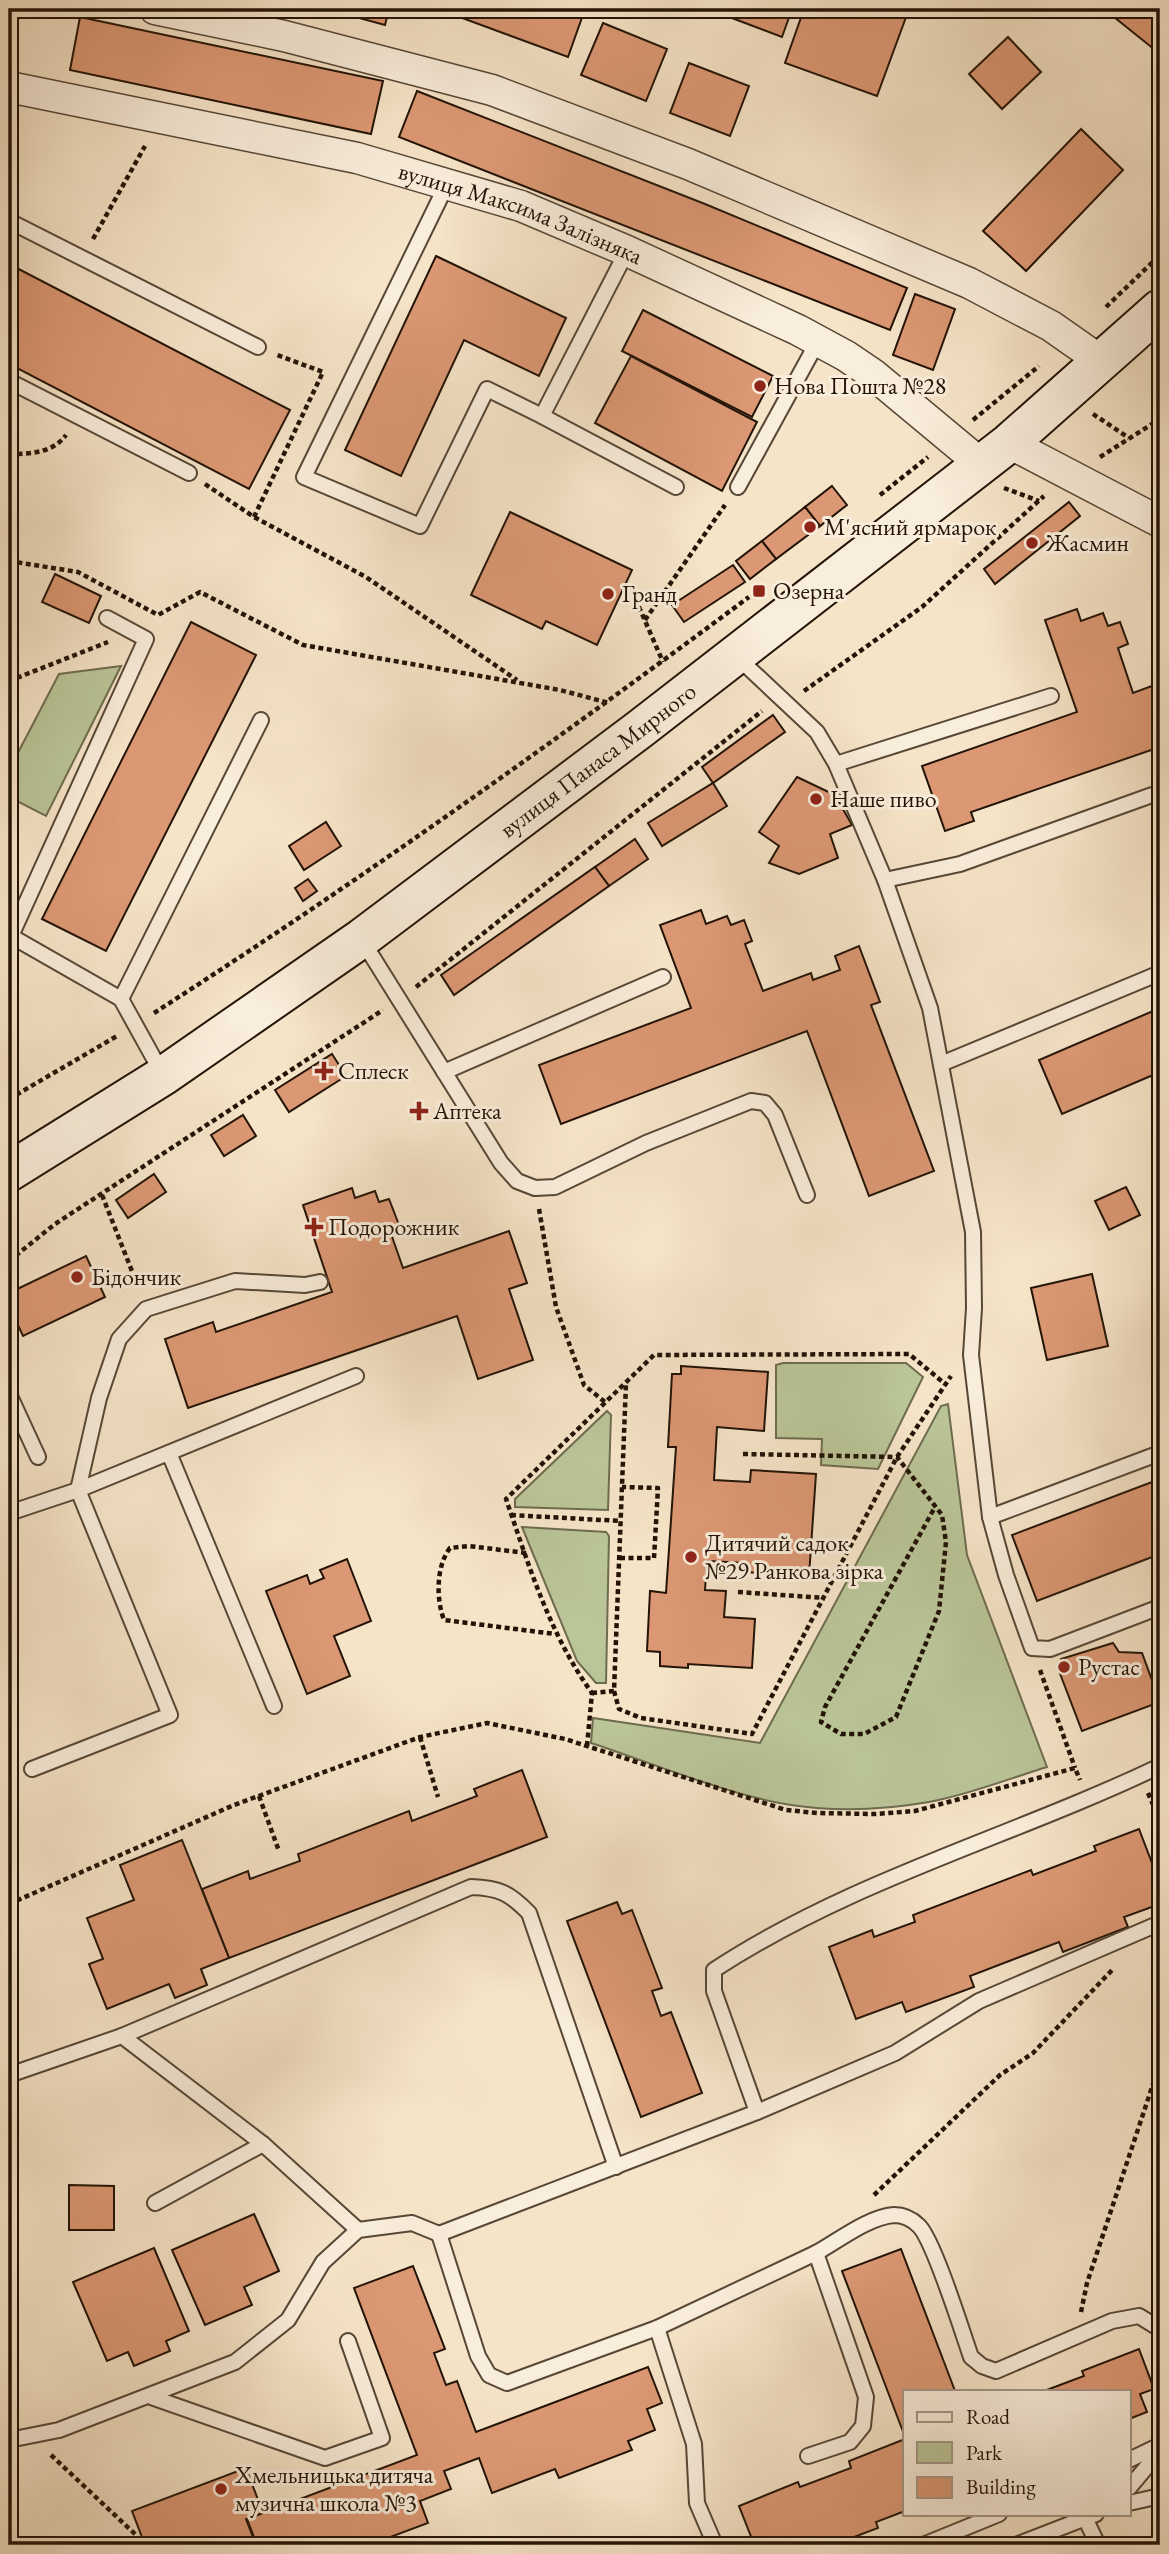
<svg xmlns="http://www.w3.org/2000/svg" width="1169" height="2554" font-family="'EB Garamond',serif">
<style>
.green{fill:#bac598;stroke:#6e6c4f;stroke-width:2}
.building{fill:#dc9874;stroke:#221306;stroke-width:2}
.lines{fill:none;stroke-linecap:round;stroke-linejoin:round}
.lane-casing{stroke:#574736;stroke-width:18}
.street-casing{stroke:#574736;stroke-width:33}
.secondary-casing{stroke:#221306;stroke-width:42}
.path{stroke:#221306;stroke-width:4.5;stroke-dasharray:5 3.5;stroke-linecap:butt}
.lane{stroke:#f9eddb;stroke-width:14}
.street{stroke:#f9eddb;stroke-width:30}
.secondary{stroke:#f9eddb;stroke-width:38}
.poi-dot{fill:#8f2418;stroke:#f9eddb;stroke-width:2.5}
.labels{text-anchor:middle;stroke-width:6;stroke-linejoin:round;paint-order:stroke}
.street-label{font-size:24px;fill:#221306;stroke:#f9eddb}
.poi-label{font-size:24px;fill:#221306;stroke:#f9eddb;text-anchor:start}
</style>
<rect width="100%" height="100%" fill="#f6e4c8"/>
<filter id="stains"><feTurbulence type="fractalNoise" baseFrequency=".00286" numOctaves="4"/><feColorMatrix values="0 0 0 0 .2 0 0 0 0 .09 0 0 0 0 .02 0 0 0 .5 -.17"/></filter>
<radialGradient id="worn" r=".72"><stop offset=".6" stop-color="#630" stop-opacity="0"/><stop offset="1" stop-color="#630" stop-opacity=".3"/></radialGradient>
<g class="green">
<polygon points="121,666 46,816 9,797 9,770 59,674"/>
<polygon points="783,1363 906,1363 923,1377 878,1469 821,1465 822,1439 776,1438 776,1365"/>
<path d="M948,1404L967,1555L1047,1767C1008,1779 968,1795 929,1802C883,1810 831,1812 785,1804C723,1793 652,1763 591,1743L593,1718L760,1743L941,1406Z"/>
<polygon points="607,1411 611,1415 608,1510 515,1507 515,1499"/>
<polygon points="522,1527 606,1532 609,1536 606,1683 596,1683 577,1661"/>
</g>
<g class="building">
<polygon points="326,9 389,9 385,25"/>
<polygon points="438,9 585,9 568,57"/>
<polygon points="708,9 792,9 782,37"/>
<polygon points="804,9 909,9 877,96 785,63"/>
<polygon points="1104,9 1160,9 1160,54"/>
<polygon points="80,17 383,81 371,134 70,70"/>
<polygon points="603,23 667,49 646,101 581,75"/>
<polygon points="1008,37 1041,72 1002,109 969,74"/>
<polygon points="689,63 749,86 730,136 670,113"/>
<polygon points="417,91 705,204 907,288 890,330 399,137"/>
<polygon points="1081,129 1123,170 1026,271 983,231"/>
<polygon points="436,256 566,318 539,376 464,340 401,476 345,450"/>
<polygon points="9,264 290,410 249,489 9,364"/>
<polygon points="915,294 955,309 933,370 893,355"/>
<polygon points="643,310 773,376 752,417 622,351"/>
<polygon points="631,356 757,422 722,491 595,423"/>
<polygon points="832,486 847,505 820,526 805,507"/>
<polygon points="1069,502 1080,516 995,584 984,569"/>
<polygon points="805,507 820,526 776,559 762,541"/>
<polygon points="510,512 632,570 597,645 546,621 542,629 471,595"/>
<polygon points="762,541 776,559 750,579 736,561"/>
<polygon points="733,565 745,582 684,622 672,605"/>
<polygon points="55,574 101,596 89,623 42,602"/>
<polygon points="1077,609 1081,621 1103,613 1108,626 1120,622 1128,644 1118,648 1133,693 1160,683 1160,747 971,812 974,821 945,831 922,766 1077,712 1045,620"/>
<polygon points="191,622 256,655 106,951 42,919"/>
<polygon points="773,715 785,732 713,783 702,767"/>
<polygon points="797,777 835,795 852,825 830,834 838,858 799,874 769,863 779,846 759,832"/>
<polygon points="713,783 727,806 662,846 648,823"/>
<polygon points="326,822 341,846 304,870 289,846"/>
<polygon points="635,839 648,859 609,886 595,867"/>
<polygon points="595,867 609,886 454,995 441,975"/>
<polygon points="308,879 317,891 303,901 295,888"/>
<polygon points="701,910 706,924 727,916 731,925 744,920 752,941 745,944 763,991 811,973 813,980 840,970 835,956 859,946 880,1002 871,1005 934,1171 869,1196 807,1031 561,1124 539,1065 691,1008 660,925"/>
<polygon points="1160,1008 1160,1072 1062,1114 1039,1060"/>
<polygon points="332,1054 346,1076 289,1112 275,1090"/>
<polygon points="243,1115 256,1136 224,1156 211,1135"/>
<polygon points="154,1174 166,1192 128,1218 116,1200"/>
<polygon points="1126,1187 1140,1215 1109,1230 1095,1201"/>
<polygon points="352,1188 355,1198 375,1191 379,1202 389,1199 399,1225 389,1228 403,1268 509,1231 527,1283 509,1289 533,1360 478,1379 457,1316 188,1408 165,1339 213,1322 216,1332 332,1292 303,1205"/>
<polygon points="86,1256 105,1297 23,1336 9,1306 9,1293"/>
<polygon points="1092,1274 1108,1346 1047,1360 1031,1288"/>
<polygon points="681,1366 768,1372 764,1431 717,1427 714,1480 750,1482 751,1470 816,1474 809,1576 746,1572 747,1563 707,1561 705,1590 726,1591 724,1617 755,1619 752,1668 688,1664 688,1668 660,1666 660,1652 647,1651 650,1591 666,1593 676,1447 668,1447 672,1374 681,1374"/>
<polygon points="9,1432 18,1448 9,1453"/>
<polygon points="1160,1479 1160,1554 1037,1601 1012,1535"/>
<polygon points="347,1559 371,1621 334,1636 350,1676 307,1694 266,1591 307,1575 310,1584 324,1578 320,1570"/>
<polygon points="1113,1643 1119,1652 1142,1653 1160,1702 1082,1731 1059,1671 1061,1659"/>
<polygon points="522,1770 547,1837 229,1958 202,1889 248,1871 250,1879 300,1861 298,1854 409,1811 412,1821 477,1796 474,1789"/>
<polygon points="9,1799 15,1814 9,1817"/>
<polygon points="1139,1829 1160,1884 1160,1904 1124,1917 1128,1927 1063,1952 1059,1942 970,1976 974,1987 906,2012 902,2002 856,2019 829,1947 872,1930 874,1937 915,1922 913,1915 1031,1870 1033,1875 1096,1851 1094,1846"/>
<polygon points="182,1840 229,1958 201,1969 207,1985 175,1998 169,1984 107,2009 89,1964 103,1959 87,1918 134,1900 120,1865"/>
<polygon points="617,1902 622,1914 632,1910 662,1988 652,1991 661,2016 671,2012 702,2093 641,2117 567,1921"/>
<polygon points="69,2185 114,2186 114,2230 69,2230"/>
<polygon points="254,2214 279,2271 244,2287 252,2305 205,2325 172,2250"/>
<polygon points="154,2248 189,2331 166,2341 170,2351 134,2366 128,2352 107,2361 73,2282"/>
<polygon points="901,2249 955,2391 905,2391 905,2437 842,2271"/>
<polygon points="413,2266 445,2349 434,2353 446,2385 457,2381 476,2432 648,2367 662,2403 647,2409 655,2430 628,2441 632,2450 559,2478 555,2469 492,2493 479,2458 444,2471 451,2489 420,2501 428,2523 369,2545 257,2545 247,2519 417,2455 354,2288"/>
<polygon points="1139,2349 1154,2389 1140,2394 1147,2412 1129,2419 1129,2391 1044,2391 1084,2376 1082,2371"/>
<polygon points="905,2439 905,2511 876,2522 878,2528 833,2545 771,2545 769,2538 754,2544 739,2506 798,2482 800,2487 851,2468 849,2461"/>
<polygon points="246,2468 263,2513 246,2519 256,2545 210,2545 207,2538 202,2540 204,2545 145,2545 132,2511"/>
</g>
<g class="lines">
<defs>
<g id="lane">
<polyline points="447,184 304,477 420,526 487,389 542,416 627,251"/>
<polyline points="9,221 258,347"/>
<polyline points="9,381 189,473"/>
<polyline points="542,416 676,487"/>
<polyline points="738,487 818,341"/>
<polyline points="736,656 817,732 836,764 885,880 930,1008 973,1232 974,1308 971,1355 990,1517 1006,1575 1032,1648 1050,1649 1160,1607"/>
<polyline points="836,764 1051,696"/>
<polyline points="885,880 960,864 1152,795 1160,796"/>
<polyline points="9,935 121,999 163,1075"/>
<polyline points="11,936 146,639 107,618"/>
<polyline points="362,940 501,1163 517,1181 535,1188 555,1187 646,1143 751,1101 765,1103 775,1115 807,1195"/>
<polyline points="121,999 261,720"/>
<polyline points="941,1064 1160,973"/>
<polyline points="444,1072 663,977"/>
<polyline points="9,1394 38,1457"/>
<polyline points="169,1453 274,1706"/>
<polyline points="9,1513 78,1490 356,1376"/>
<polyline points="990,1517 1160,1453"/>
<polyline points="32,1769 170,1715 78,1490 99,1398 119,1339 146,1309 235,1281 305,1285 320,1282"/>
<polyline points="122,2036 263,2144 358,2230"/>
<path d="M9,2075L122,2036L471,1887C500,1888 509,1893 529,1913L616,2167"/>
<path d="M757,2112L714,1991V1970C853,1879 1012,1837 1160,1766"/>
<polyline points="155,2203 263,2144"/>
<polyline points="439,2234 757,2112 895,2053 979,2001 1160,1923"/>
<polyline points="439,2234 478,2356 489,2375 507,2383 657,2328 816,2253 866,2397 863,2426 850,2442 808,2456"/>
<path d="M816,2253C838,2241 868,2217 894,2215C903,2215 912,2219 919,2226C934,2241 962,2331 971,2357L982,2366L996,2371L1112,2321L1139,2316L1160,2329"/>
<polyline points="657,2328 694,2444 697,2503 715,2545"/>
<polyline points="151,2397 325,2458 382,2438 348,2341"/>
<polyline points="9,2440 59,2430 235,2362 288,2320 323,2262 358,2230 412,2223 439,2234"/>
<polyline points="1129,2460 1160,2445"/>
<polyline points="1129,2488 1160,2451"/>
<polyline points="1129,2503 1160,2496"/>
<polyline points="1085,2518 1098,2545"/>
<polyline points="923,2545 999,2514"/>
<polyline points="1016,2545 1096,2514"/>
</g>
<g id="street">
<polyline points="155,9 284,36 492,90 688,164 969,283 1051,326 1101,361"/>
<path id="s1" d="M9,87L357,158L521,206L627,251L798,330L846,356L874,375L981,464"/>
<polyline points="1009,443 1160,522"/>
</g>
<g id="secondary">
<path id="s2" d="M9,1172L163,1076L362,938L640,729L1009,443L1160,309"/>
</g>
</defs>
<use href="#lane" class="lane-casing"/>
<use href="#street" class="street-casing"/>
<use href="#secondary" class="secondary-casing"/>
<g class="path">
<polyline points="93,239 145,146"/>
<polyline points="1106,307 1160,255"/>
<polyline points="1093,414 1129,438"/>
<polyline points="973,420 1039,366"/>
<path d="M9,454C30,454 53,453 66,435"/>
<polyline points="1100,457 1160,419"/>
<polyline points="205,484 254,517 366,577 517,680"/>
<polyline points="1004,488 1039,501"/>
<polyline points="880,495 928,457"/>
<polyline points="254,517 323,372 277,355"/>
<polyline points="9,561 78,572 158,615 200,592 303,645 560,690 609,703"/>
<polyline points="632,591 663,662"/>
<polyline points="645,620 725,505"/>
<polyline points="9,681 108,642"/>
<polyline points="804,691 922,607 1044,496"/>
<polyline points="416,987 762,711"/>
<path d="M154,1013C358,882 554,742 749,597"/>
<polyline points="9,1099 117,1036"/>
<polyline points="102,1195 139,1289"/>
<polyline points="539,1209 556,1307 584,1385 605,1402"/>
<polyline points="9,1261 55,1224 383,1010"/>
<polyline points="743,1454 897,1457 942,1515 946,1542 939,1611 896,1717 864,1734 841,1734 821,1722 825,1707 935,1507"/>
<polyline points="511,1515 621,1521"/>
<path d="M526,1553L469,1546L450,1548C436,1566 436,1599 444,1620L555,1634"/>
<polyline points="620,1558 654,1558 658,1488 622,1487"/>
<polyline points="738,1592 825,1598"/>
<polyline points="1040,1670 1075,1768"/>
<polyline points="614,1691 619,1709 641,1718 752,1734 897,1457 951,1376"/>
<polyline points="592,1693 614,1691 626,1383"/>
<polyline points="420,1737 438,1797"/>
<path d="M587,1746L592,1693C550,1635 529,1566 506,1499L654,1355L909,1354L944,1383"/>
<polyline points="1148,1793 1160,1821"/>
<polyline points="259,1796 279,1851"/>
<polyline points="9,1904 234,1805 420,1737 487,1723 565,1739 786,1810 817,1813 875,1814 915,1811 1075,1768 1080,1780"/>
<polyline points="1159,1947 1160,1978"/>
<polyline points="1160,2085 1158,2113 1160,2162"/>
<polyline points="874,2195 1000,2075 1033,2053 1114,1968"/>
<polyline points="1081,2312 1087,2283 1160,2063"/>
<polyline points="51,2455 136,2535 141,2545"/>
</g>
<use href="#lane" class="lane"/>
<use href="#street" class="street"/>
<use href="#secondary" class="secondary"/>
</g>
<g class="poi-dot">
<circle cx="760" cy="386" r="7"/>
<circle cx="810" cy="527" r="7"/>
<circle cx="1032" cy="543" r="7"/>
<rect x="752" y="584" width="14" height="14" rx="3.5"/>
<circle cx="608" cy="594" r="7"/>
<circle cx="816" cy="799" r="7"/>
<path d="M320.5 1060.5h7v7h7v7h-7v7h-7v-7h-7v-7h7z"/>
<path d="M415.5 1100.5h7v7h7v7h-7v7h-7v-7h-7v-7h7z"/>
<path d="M310.5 1216.5h7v7h7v7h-7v7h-7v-7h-7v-7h7z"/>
<circle cx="77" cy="1277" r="7"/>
<circle cx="691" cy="1557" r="7"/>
<circle cx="1064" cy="1667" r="7"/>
<circle cx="221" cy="2489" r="7"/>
</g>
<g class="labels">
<g class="street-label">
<text dy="8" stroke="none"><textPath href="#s1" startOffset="528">вулиця Максима Залізняка</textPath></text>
<text dy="8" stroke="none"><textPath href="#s2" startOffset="719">вулиця Панаса Мирного</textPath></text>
</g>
<g class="poi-label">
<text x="774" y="394">Нова Пошта №28</text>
<text x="824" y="535">М'ясний ярмарок</text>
<text x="1046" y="551">Жасмин</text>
<text x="773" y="599">Озерна</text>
<text x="622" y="602">Гранд</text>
<text x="830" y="807">Наше пиво</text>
<text x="338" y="1079">Сплеск</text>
<text x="433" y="1119">Аптека</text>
<text x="328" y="1235">Подорожник</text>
<text x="91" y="1285">Бідончик</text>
<text x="705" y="1551">Дитячий садок<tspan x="705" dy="28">№29 Ранкова зірка</tspan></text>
<text x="1078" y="1675">Рустас</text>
<text x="235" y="2483">Хмельницька дитяча<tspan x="235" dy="28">музична школа №3</tspan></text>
</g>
</g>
<rect width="1169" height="2554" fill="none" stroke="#f6e4c8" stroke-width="35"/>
<rect x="10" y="10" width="1148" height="2533" fill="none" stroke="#221306" stroke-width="3.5"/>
<rect x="18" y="18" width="1134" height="2519" fill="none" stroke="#221306" stroke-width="2"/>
<rect x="903" y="2390" width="228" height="126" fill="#f9eddb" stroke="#a39686" stroke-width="2"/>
<rect x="917" y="2412" width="35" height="10" fill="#f9eddb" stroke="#a39686" stroke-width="2"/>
<text x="966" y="2424" font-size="21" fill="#221306">Road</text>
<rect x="917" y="2442" width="35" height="21" fill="#bac598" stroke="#a39686" stroke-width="2"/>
<text x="966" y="2460" font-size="21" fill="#221306">Park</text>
<rect x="917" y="2477" width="35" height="21" fill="#dc9874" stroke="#a39686" stroke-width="2"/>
<text x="966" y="2494" font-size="21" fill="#221306">Building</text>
<rect width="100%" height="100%" filter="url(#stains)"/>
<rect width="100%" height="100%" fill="url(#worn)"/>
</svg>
